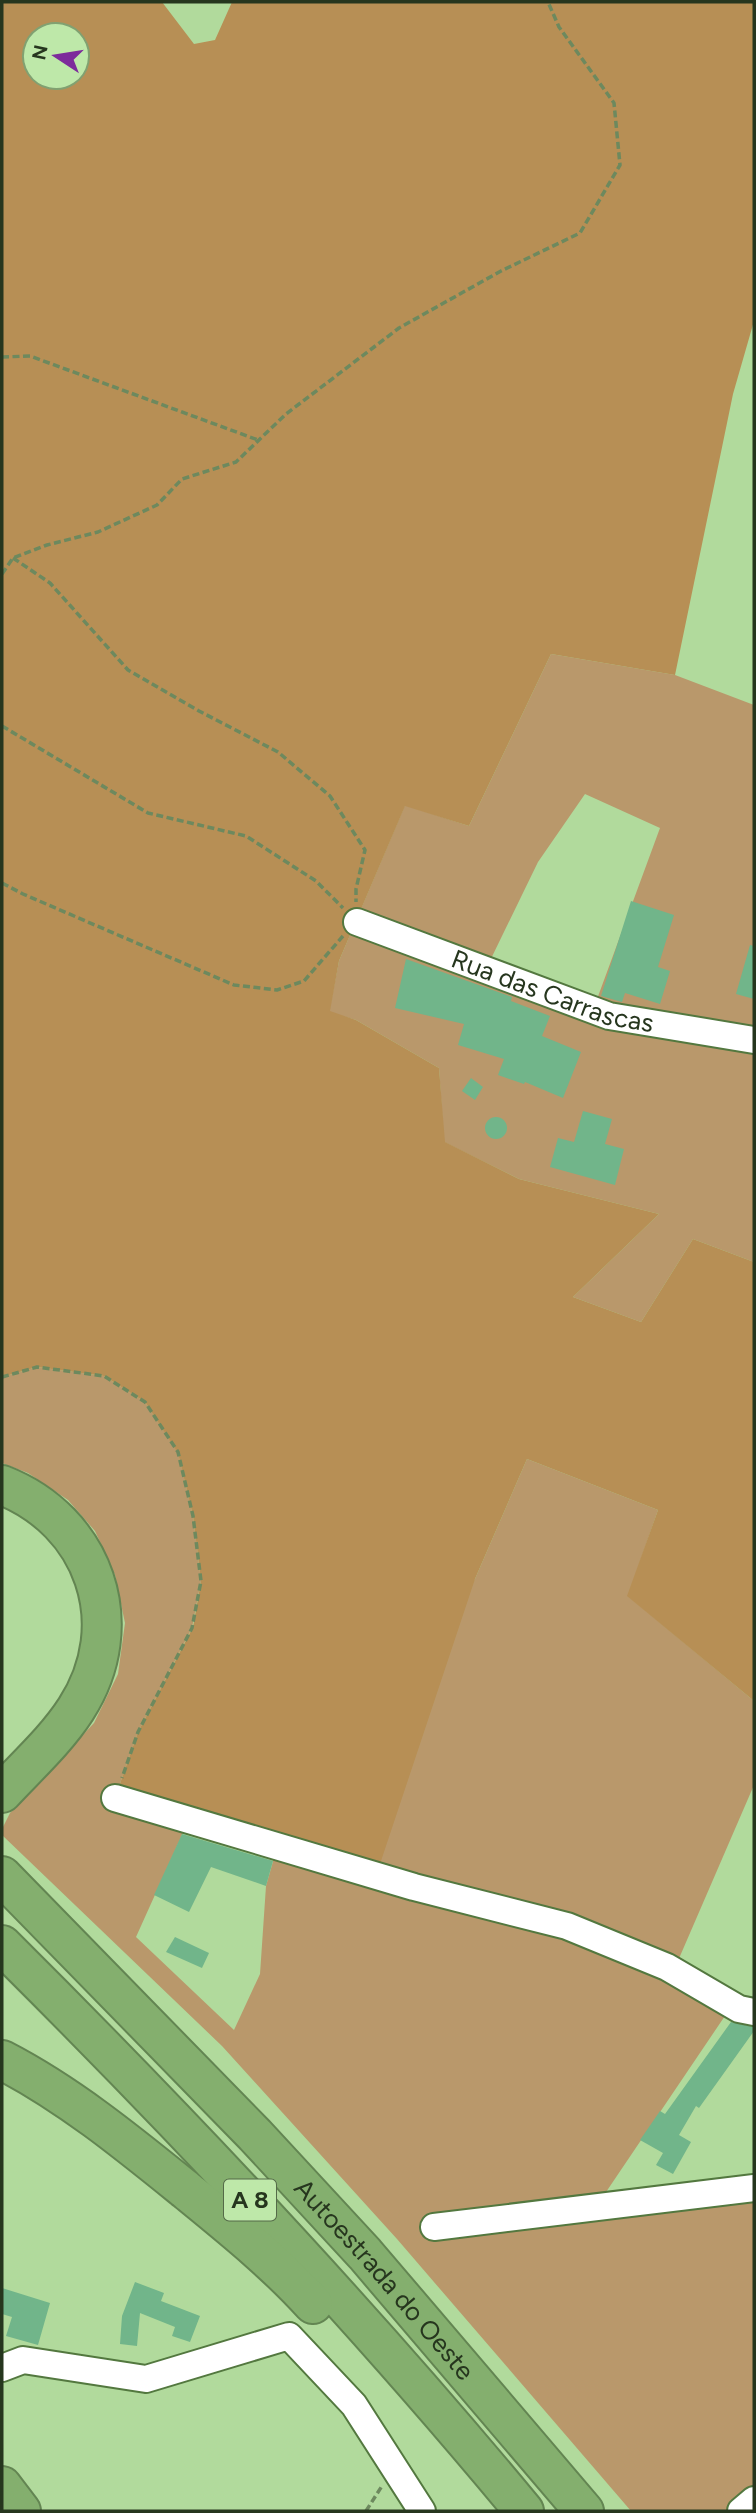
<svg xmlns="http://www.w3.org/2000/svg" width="756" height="2513" font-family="Figtree,sans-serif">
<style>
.green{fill:#b9986b;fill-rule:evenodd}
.forest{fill:#b78f55;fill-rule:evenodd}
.building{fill:#71b58a}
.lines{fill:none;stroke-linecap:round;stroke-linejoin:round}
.minor-casing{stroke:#53783f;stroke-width:30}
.highway-casing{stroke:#638552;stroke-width:42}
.path{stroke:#6d895e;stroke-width:3.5;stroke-dasharray:7 3.5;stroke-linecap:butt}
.minor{stroke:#fff;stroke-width:26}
.highway{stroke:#84af6e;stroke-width:38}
.labels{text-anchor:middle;stroke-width:7;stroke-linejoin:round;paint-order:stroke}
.shield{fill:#bee8a9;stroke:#546b48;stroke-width:2}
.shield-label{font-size:24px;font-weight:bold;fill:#26361e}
.street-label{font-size:26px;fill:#26361e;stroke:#bee8a9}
</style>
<rect width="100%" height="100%" fill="#b1da9c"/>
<g class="green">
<path d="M551,654L675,675L754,705V1262L693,1239L641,1322L573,1297L659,1214L519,1179L444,1142L439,1068L356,1020L329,1012L339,961L405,805L469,826ZM585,794L660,828L593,1010L486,969L538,862Z"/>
<polygon points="37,1367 104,1376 145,1402 178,1452 193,1516 201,1581 192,1628 138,1732 115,1798 186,1826 136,1937 234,2030 260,1974 266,1886 274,1858 475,1579 527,1459 658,1510 628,1596 754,1701 754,1785 674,1970 733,2004 602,2198 754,2180 754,2511 631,2511 397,2239 222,2046 2,1835 2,1829 10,1813 94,1723 118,1674 125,1623 115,1575 95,1531 68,1500 28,1473 2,1463 2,1377"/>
</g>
<path class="forest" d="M2,2H162L194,44L215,40L232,2H754V321L733,394L675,675L551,654L469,826L405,806L339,961L330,1011L356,1020L439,1068L445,1142L519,1179L659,1214L573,1297L641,1322L693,1239L754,1262V1701L627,1596L658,1510L527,1459L475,1579L376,1876L115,1798L138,1732L193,1627L201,1581L193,1516L178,1453L145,1402L104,1376L37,1367L2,1377ZM35,35H77V77H35Z"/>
<g class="building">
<polygon points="631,901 674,915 658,967 670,971 660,1004 625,993 622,1002 601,996"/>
<polygon points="750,945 754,946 754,999 736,994"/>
<polygon points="406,959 512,997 511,1001 550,1016 542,1036 581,1052 563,1098 525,1082 524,1084 498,1075 504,1059 458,1045 464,1024 395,1008"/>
<polygon points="471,1078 483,1087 475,1100 462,1091"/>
<polygon points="583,1111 612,1119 605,1144 624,1149 615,1185 550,1167 558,1138 574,1142"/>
<circle cx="496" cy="1128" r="11"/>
<polygon points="182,1834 273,1861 266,1886 211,1867 189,1912 154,1895"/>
<polygon points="175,1937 209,1953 202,1968 166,1952"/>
<polygon points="731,2022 754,2027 754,2031 699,2108 696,2106 679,2135 691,2142 673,2174 656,2165 663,2153 640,2140 660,2111 665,2114"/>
<polygon points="135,2282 164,2293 161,2301 200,2316 190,2342 172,2336 175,2327 140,2313 137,2346 120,2344 122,2316"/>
<polygon points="2,2288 50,2303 38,2345 6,2336 12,2317 2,2314"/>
</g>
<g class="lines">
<defs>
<g id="minor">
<path id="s1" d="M357,922L609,1016L754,1040"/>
<polyline points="115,1798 414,1887 567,1926 667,1967 739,2009 754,2012"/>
<polyline points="434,2227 754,2188"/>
<polyline points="2,2368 23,2360 146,2379 289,2336 354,2405 422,2511"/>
<polyline points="741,2511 754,2500"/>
</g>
<g id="highway">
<path d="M2,1485C94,1521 131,1624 76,1709C56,1740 27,1766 2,1793"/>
<path id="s2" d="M2,1876L255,2135L365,2254L584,2511"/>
<path d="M2,1945C184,2126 360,2313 524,2511"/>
<path d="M2,2060C68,2094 128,2143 186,2190C230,2226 275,2262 313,2304"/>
<polyline points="2,2486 21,2511"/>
</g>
</defs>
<use href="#minor" class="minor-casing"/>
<use href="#highway" class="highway-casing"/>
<g class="path">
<polyline points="2,357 30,356 258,440"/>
<polyline points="13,558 50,583 128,670 199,711 278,752 330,796 365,850 356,889 356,902"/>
<polyline points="2,574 13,558 47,545 98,532 157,505 182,479 236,462 286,414 399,328 501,271 580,233 620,165 614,103 559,27 548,2"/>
<polyline points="2,726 148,813 246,836 316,881 343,908"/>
<polyline points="2,883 23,894 234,985 277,990 304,981 343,936"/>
<polyline points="2,1377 37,1367 104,1376 145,1402 178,1452 193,1516 201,1581 192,1628 138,1732 122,1778"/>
<polyline points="366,2511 382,2486"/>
</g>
<use href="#minor" class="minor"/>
<use href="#highway" class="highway"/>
</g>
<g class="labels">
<rect class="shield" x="224" y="2179.5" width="52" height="41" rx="5"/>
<g class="shield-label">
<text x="250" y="2208">A 8</text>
</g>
<g class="street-label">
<text dy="9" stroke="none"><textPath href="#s1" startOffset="208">Rua das Carrascas</textPath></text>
<text dy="9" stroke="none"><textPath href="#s2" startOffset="556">Autoestrada do Oeste</textPath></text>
</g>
</g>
<rect width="756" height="2513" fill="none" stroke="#26361e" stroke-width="7"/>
<g transform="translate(56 56) rotate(282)"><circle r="33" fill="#bee8a9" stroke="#81a171" stroke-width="2"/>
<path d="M0-5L12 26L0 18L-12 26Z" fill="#7d2b9b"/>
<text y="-10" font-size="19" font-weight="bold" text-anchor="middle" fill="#26361e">N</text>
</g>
</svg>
